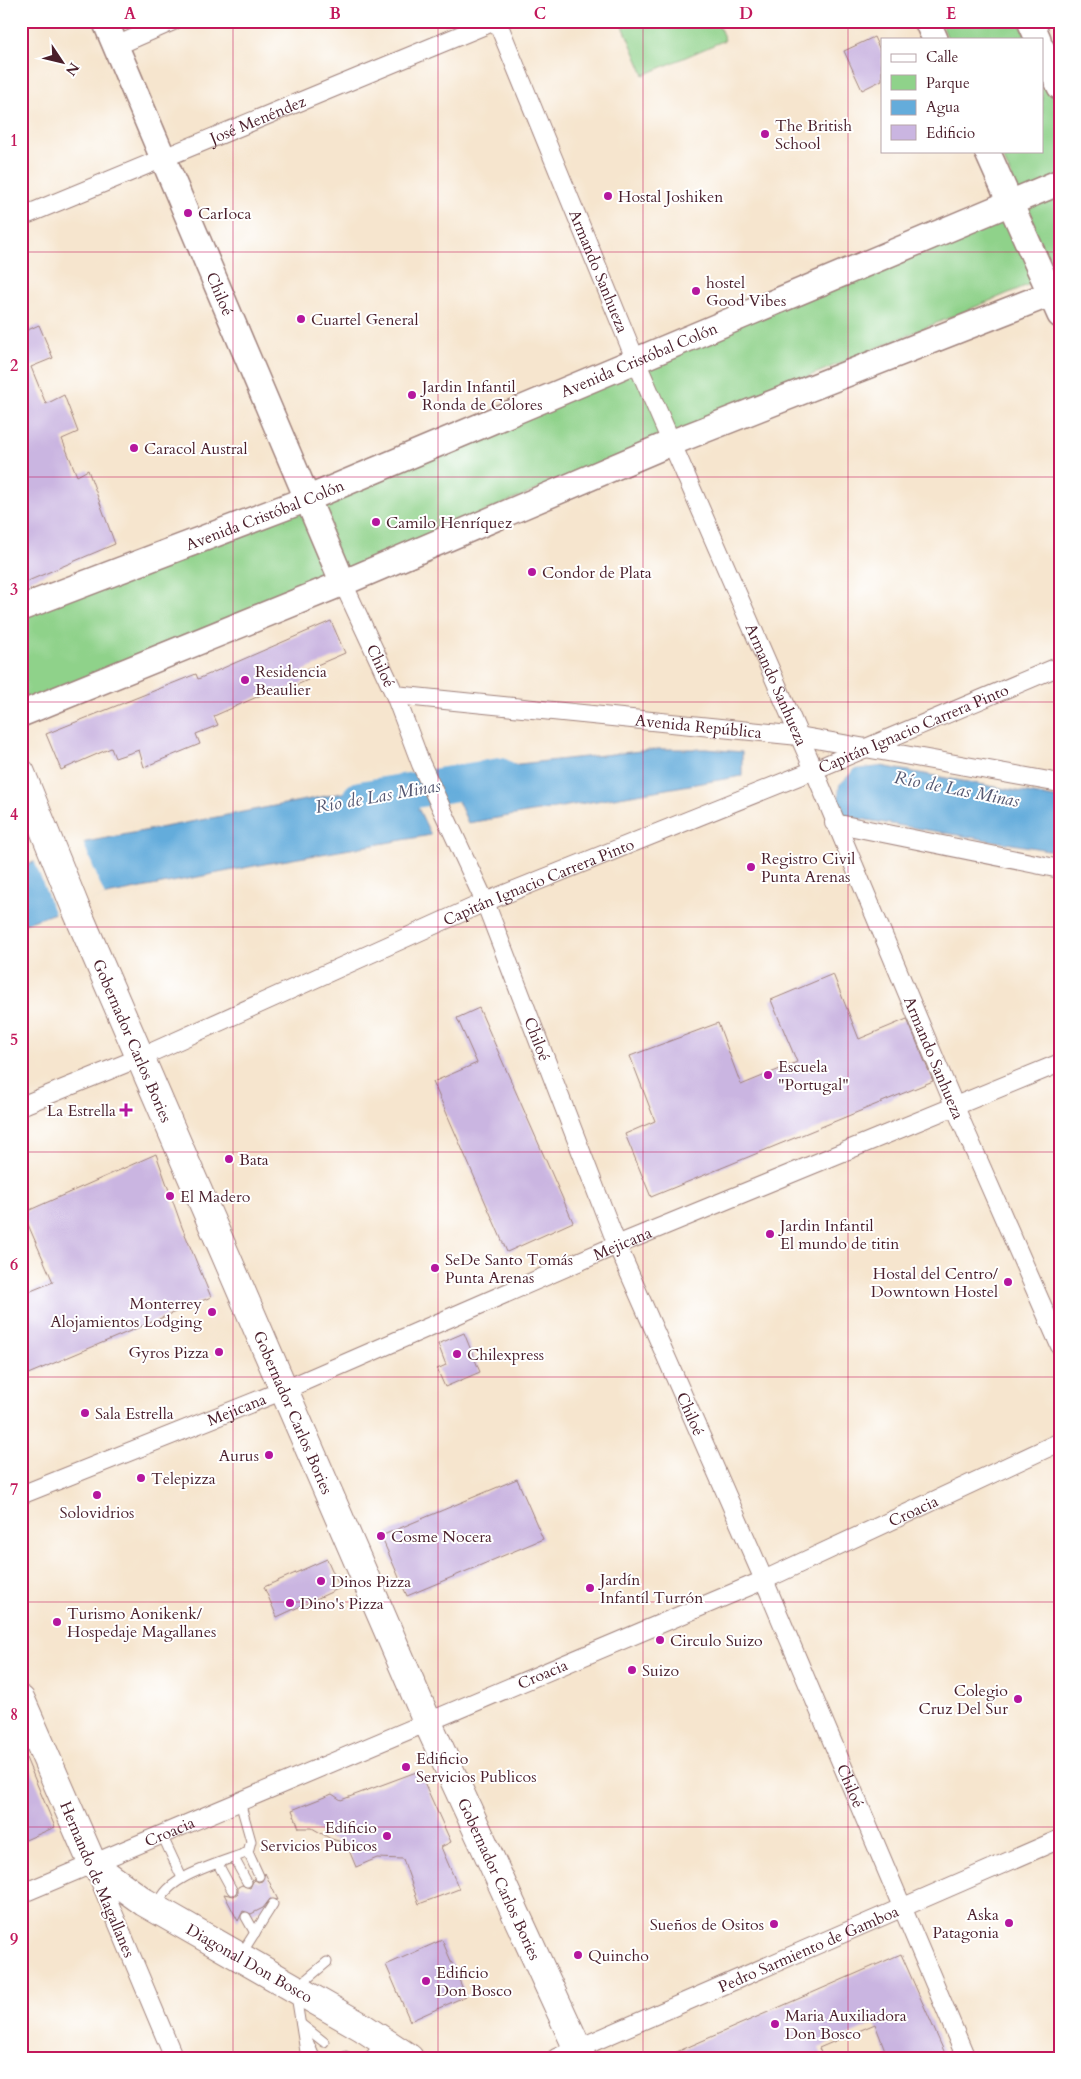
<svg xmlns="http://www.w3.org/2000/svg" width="1081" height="2079" font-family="Cardo,serif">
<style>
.green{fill:#8fd28a;stroke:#6c785a}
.water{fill:#64acdb;stroke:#576683}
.pier{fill:#f6e5ce}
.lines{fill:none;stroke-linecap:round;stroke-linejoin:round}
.river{stroke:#64acdb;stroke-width:36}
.building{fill:#cab5e1}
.lane-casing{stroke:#a0827c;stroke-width:11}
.street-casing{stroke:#a0827c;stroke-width:20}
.secondary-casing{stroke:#a0827c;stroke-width:28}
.primary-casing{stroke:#a0827c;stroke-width:30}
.lane{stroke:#fff;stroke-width:9}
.street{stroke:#fff;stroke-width:18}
.secondary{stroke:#fff;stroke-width:25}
.primary{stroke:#fff;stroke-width:28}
.grid{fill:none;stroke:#c2185b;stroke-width:1;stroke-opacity:0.55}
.poi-dot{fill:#b5179e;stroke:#fff;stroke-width:2}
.labels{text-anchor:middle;stroke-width:4;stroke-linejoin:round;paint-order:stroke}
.street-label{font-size:16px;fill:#4a1f2b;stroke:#fff}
.poi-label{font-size:16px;fill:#4a1f2b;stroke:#fff;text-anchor:start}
.water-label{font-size:18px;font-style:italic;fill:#545771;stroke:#fff}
.neatline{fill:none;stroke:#c2185b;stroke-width:2}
.grid-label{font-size:16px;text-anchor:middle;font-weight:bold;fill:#c2185b}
</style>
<rect width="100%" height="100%" fill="#fff"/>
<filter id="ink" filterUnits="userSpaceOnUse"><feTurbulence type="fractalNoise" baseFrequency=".02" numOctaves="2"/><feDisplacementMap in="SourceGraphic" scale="10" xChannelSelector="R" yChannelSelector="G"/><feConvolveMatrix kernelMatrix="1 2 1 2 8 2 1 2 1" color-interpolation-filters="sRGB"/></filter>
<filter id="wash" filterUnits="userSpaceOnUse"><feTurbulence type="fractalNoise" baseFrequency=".0096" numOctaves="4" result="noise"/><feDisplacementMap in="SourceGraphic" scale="20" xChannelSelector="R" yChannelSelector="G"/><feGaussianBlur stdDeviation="1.12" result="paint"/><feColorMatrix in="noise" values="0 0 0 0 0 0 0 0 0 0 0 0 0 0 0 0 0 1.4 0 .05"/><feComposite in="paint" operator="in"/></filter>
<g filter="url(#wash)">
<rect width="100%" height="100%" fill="#f6e5ce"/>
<g class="green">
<polygon points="635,21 717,21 725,40 644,75 623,26"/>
<polygon points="940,21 1019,21 1027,39 948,39"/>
<polygon points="1042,74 1060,112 1060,288 1000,151 1042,151"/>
<polygon points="1003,211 1035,282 21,705 21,612"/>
</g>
<g class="water">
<polygon points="659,749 706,749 742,752 742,776 468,823 445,772"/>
<polygon points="881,766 1060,799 1060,852 837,815 839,785 855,769"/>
<polygon points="405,781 431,835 264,864 106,895 21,925 21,867 86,842"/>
</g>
<g class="pier">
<polygon points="880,763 881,766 855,769 839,785 837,815 835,815 837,783 854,767"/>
<polygon points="83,842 105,896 55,915 34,860"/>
</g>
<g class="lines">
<polyline class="river" points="360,799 500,776"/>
</g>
<g id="blocks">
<g class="building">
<polygon points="874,37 882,54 882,80 862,90 844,51"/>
<polygon points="39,325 53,358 31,367 46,404 64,395 78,432 62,439 77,476 88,470 115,544 21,584 21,333"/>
<polygon points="331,621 345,653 303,671 308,680 278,693 277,688 214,716 218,725 196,734 200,744 144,767 139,750 115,758 111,748 61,770 46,734 196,674 198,679"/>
<polygon points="833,974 859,1039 907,1019 933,1081 651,1197 625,1134 655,1121 630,1056 718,1023 741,1085 797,1062 771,1000"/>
<polygon points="479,1008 573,1222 507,1252 433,1082 477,1063 457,1018"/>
<polygon points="156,1154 182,1227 211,1297 21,1377 21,1295 53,1282 23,1213"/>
<polygon points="464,1333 480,1372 445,1387 437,1369 446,1365 438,1344"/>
<polygon points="517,1479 543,1539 407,1596 381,1536"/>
<polygon points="327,1559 340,1588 277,1617 264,1587"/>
<polygon points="21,1746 55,1827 21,1842"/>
<polygon points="419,1771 451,1842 441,1847 459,1889 419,1904 403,1859 377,1858 356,1867 346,1843 331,1839 312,1828 299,1828 292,1810 332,1794 341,1800"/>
<polygon points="265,1873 278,1900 270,1899 263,1908 251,1914 243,1911 238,1921 224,1894 234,1896 238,1893 238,1887 242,1885 250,1888 254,1879 258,1882 262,1881"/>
<polygon points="442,1940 466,1996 410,2021 386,1965"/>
<polygon points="901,1954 947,2058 888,2058 875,2024 819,2048 823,2058 663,2058"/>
</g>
</g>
</g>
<g filter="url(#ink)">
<use href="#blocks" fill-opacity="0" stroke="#a0827c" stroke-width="1"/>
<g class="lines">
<defs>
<g id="lane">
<polyline points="162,1835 182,1878"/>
<polyline points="248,1852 259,1876"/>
<polyline points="234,1858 247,1882"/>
<polyline points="218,1864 232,1890"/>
<path d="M159,1908C159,1877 225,1862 248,1852L251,1841L240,1802"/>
<polyline points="246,1917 255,1933"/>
<polyline points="244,1956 247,1945 273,1904"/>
<polyline points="301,2024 324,2042"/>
<polyline points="306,2036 315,2057"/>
<polyline points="346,2056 346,2058"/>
<polyline points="306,2058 295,1989 327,1962"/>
<polyline points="368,2058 381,2043"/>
</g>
<g id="street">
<path id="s1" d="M497,21L636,361L814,770L955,1107L1060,1346"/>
<polyline points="116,46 173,21"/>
<path id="s2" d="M21,217L495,21"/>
<path id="s3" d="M343,583L395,695L421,764L485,902L617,1245L764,1580L966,2058"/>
<path id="s4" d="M395,695L799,736L1060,783"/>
<polyline points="834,823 1060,869"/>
<path id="s5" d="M21,1106L139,1058L485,902L814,770L1060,666"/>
<path id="s6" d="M21,1495L284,1390L617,1245L1060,1063"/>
<polyline points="94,1867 174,2058"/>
<path id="s7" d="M21,1894L764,1580L1060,1442"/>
<path id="s8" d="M556,2058L1060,1839"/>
</g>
<g id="secondary">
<path id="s9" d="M105,21L343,583"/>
<polyline points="927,21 935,39"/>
<polyline points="1030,21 1038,39"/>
<polyline points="1042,49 1060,87"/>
<polyline points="987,151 1060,315"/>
<path id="s10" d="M21,608L307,499L1060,182"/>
<polyline points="21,714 343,583 671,443 1060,290"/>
</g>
<g id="primary">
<path id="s11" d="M21,773L76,909L428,1723L582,2058"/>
<path id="s12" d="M21,1700L93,1865L144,1902L362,2027L409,2058"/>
</g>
</defs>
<use href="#lane" class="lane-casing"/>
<use href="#street" class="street-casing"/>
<use href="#secondary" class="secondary-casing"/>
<use href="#primary" class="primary-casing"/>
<use href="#lane" class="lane"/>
<use href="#street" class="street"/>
<use href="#secondary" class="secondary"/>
<use href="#primary" class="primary"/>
</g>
</g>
<path class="grid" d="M233,21V2058M438,21V2058M643,21V2058M848,21V2058M21,252H1060M21,477H1060M21,702H1060M21,927H1060M21,1152H1060M21,1377H1060M21,1602H1060M21,1827H1060"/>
<g class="poi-dot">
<circle cx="765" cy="134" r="5"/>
<circle cx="608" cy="196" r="5"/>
<circle cx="188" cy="213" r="5"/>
<circle cx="696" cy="291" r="5"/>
<circle cx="301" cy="319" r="5"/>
<circle cx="412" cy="395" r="5"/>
<circle cx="134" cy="448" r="5"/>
<circle cx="376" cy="522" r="5"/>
<circle cx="532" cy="572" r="5"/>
<circle cx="245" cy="680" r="5"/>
<circle cx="751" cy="867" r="5"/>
<circle cx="768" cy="1075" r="5"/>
<path d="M123.5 1102.5h5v5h5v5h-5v5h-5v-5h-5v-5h5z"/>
<circle cx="229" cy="1159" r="5"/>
<circle cx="170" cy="1196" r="5"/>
<circle cx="770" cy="1234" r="5"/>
<circle cx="435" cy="1268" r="5"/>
<circle cx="1008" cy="1282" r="5"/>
<circle cx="212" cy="1312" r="5"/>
<circle cx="219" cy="1352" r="5"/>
<circle cx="457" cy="1354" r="5"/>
<circle cx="85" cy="1413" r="5"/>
<circle cx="269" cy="1455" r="5"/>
<circle cx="141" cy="1478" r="5"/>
<circle cx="97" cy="1495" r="5"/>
<circle cx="381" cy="1536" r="5"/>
<circle cx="321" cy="1581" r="5"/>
<circle cx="590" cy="1588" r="5"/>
<circle cx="290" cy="1603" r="5"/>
<circle cx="57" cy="1622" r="5"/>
<circle cx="660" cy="1640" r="5"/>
<circle cx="632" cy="1670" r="5"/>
<circle cx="1018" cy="1699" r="5"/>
<circle cx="406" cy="1767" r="5"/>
<circle cx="387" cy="1836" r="5"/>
<circle cx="1009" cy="1923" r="5"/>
<circle cx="774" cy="1924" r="5"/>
<circle cx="578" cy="1955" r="5"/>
<circle cx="426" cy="1981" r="5"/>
<circle cx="775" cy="2024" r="5"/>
</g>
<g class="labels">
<g class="street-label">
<text dy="6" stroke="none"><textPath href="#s2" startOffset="256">José Menéndez</textPath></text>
<text dy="6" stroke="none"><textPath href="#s1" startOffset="270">Armando Sanhueza</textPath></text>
<text dy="6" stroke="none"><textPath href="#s9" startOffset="296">Chiloé</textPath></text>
<text dy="6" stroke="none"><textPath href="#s10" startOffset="666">Avenida Cristóbal Colón</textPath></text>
<text dy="6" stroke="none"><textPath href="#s10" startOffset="261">Avenida Cristóbal Colón</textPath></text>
<text dy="6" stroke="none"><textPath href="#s3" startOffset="91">Chiloé</textPath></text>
<text dy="6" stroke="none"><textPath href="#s1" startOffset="720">Armando Sanhueza</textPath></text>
<text dy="6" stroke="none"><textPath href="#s4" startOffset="305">Avenida República</textPath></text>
<text dy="6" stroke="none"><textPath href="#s5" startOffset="969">Capitán Ignacio Carrera Pinto</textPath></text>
<text dy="6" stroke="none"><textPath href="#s5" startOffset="564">Capitán Ignacio Carrera Pinto</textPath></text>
<text dy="6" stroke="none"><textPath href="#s3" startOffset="496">Chiloé</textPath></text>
<text dy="6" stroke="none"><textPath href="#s11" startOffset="290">Gobernador Carlos Bories</textPath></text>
<text dy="6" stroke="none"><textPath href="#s1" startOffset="1125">Armando Sanhueza</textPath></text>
<text dy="6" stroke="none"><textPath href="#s6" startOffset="652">Mejicana</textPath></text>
<text dy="6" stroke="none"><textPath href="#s6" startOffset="232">Mejicana</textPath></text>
<text dy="6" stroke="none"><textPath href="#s11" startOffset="695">Gobernador Carlos Bories</textPath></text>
<text dy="6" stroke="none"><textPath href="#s3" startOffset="901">Chiloé</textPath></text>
<text dy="6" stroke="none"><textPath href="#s7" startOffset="971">Croacia</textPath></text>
<text dy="6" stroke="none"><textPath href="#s7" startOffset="566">Croacia</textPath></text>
<text dy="6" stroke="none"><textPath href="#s3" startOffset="1306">Chiloé</textPath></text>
<text dy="6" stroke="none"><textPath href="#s7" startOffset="161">Croacia</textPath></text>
<text transform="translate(98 1879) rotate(67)" y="6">Hernando de Magallanes</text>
<text dy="6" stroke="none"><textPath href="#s11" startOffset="1205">Gobernador Carlos Bories</textPath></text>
<text dy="6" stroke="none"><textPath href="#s8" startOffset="275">Pedro Sarmiento de Gamboa</textPath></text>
<text dy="6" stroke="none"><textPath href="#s12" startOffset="365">Diagonal Don Bosco</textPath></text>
</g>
<g class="poi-label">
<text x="775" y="131">The British<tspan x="775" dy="18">School</tspan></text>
<text x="618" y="202">Hostal Joshiken</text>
<text x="198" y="219">CarIoca</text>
<text x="706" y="288">hostel<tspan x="706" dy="18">Good Vibes</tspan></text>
<text x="311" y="325">Cuartel General</text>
<text x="422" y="392">Jardin Infantil<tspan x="422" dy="18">Ronda de Colores</tspan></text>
<text x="144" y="454">Caracol Austral</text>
<text x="386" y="528">Camilo Henríquez</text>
<text x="542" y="578">Condor de Plata</text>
<text x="255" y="677">Residencia<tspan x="255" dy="18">Beaulier</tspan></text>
<text x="761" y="864">Registro Civil<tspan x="761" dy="18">Punta Arenas</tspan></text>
<text x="778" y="1072">Escuela<tspan x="778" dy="18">"Portugal"</tspan></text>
<text x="116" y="1116" text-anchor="end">La Estrella</text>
<text x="239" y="1165">Bata</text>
<text x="180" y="1202">El Madero</text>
<text x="780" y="1231">Jardin Infantil<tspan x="780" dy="18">El mundo de titin</tspan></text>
<text x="445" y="1265">SeDe Santo Tomás<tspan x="445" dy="18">Punta Arenas</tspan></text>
<text x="998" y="1279" text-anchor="end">Hostal del Centro/<tspan x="998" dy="18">Downtown Hostel</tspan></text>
<text x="202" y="1309" text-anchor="end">Monterrey<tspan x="202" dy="18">Alojamientos Lodging</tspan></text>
<text x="209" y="1358" text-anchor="end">Gyros Pizza</text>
<text x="467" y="1360">Chilexpress</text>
<text x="95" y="1419">Sala Estrella</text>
<text x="259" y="1461" text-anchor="end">Aurus</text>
<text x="151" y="1484">Telepizza</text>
<text x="97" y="1518" text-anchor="middle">Solovidrios</text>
<text x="391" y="1542">Cosme Nocera</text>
<text x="600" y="1585">Jardín<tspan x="600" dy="18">Infantíl Turrón</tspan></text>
<text x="331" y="1587">Dinos Pizza</text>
<text x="300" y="1609">Dino's Pizza</text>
<text x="67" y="1619">Turismo Aonikenk/<tspan x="67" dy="18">Hospedaje Magallanes</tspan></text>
<text x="670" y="1646">Circulo Suizo</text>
<text x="642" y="1676">Suizo</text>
<text x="1008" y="1696" text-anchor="end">Colegio<tspan x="1008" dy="18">Cruz Del Sur</tspan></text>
<text x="416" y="1764">Edificio<tspan x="416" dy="18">Servicios Publicos</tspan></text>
<text x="377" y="1833" text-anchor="end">Edificio<tspan x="377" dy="18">Servicios Pubicos</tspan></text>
<text x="999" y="1920" text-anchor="end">Aska<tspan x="999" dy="18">Patagonia</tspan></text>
<text x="764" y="1930" text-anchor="end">Sueños de Ositos</text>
<text x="588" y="1961">Quincho</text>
<text x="436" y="1978">Edificio<tspan x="436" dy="18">Don Bosco</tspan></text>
<text x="785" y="2021">Maria Auxiliadora<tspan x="785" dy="18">Don Bosco</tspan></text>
</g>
<g class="water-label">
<text transform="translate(957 789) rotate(11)" y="6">Río de Las Minas</text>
<text transform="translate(378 796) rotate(-10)" y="6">Río de Las Minas</text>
</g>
</g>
<rect width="1081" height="2079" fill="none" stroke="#fff" stroke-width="55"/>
<rect x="881" y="38" width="162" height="115" fill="#ffffff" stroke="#b7a5aa"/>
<rect x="891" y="54" width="25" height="8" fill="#ffffff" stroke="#b7a5aa"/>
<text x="926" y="62" font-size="15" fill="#4a1f2b">Calle</text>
<rect x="891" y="75" width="25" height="15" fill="#8fd28a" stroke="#b7a5aa"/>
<text x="926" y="88" font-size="15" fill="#4a1f2b">Parque</text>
<rect x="891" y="100" width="25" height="15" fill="#64acdb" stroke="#b7a5aa"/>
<text x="926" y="112" font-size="15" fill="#4a1f2b">Agua</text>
<rect x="891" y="125" width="25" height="15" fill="#cab5e1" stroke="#b7a5aa"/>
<text x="926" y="138" font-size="15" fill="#4a1f2b">Edificio</text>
<g transform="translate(62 62) rotate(125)" stroke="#ffffff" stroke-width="4" paint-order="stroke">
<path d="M0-4L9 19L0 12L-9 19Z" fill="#4a1f2b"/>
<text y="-8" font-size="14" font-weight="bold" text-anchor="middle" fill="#4a1f2b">N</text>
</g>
<rect x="28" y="28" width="1026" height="2024" class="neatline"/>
<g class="grid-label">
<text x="130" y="19">A</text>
<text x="335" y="19">B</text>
<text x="540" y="19">C</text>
<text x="746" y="19">D</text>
<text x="951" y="19">E</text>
<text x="14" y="146">1</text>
<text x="14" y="371">2</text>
<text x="14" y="595">3</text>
<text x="14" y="820">4</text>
<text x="14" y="1045">5</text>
<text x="14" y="1270">6</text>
<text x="14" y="1495">7</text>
<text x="14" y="1720">8</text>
<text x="14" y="1945">9</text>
</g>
</svg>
